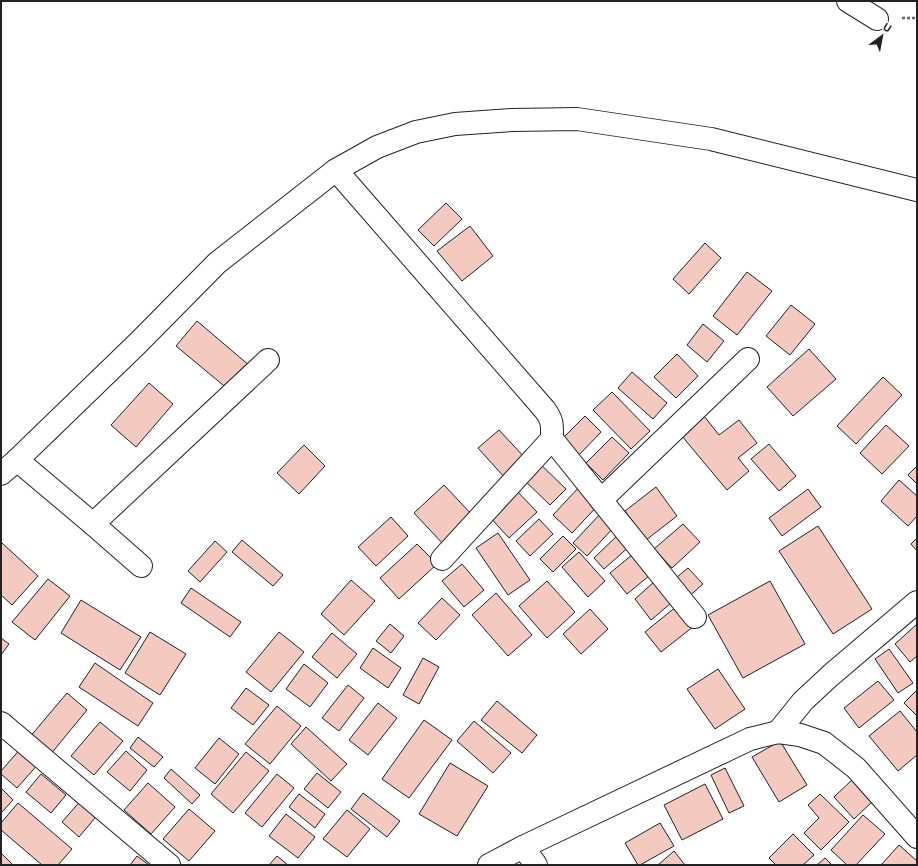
<svg xmlns="http://www.w3.org/2000/svg" width="918" height="866" font-family="Ubuntu,sans-serif">
<style>
.building{fill:#f3c9c0;stroke:#222}
.lines{fill:none;stroke-linecap:round;stroke-linejoin:round}
.street-casing{stroke:#222;stroke-width:24}
.secondary-casing{stroke:#222;stroke-width:24}
.path{stroke:#646464;stroke-width:2.5;stroke-dasharray:3 2;stroke-linecap:butt}
.street{stroke:#fff;stroke-width:22}
.secondary{stroke:#fff;stroke-width:22}
</style>
<rect width="100%" height="100%" fill="#fff"/>
<g class="building">
<polygon points="446,203 462,219 434,246 418,230"/>
<polygon points="470,226 493,256 462,281 437,251"/>
<polygon points="705,243 721,258 689,294 673,279"/>
<polygon points="747,272 772,291 737,335 713,316"/>
<polygon points="791,305 815,324 790,355 766,336"/>
<polygon points="197,321 250,366 229,390 176,346"/>
<polygon points="703,324 724,341 707,362 687,345"/>
<polygon points="809,349 836,379 793,416 767,387"/>
<polygon points="677,354 698,376 676,398 654,377"/>
<polygon points="632,372 667,403 653,419 618,388"/>
<polygon points="883,377 902,395 856,444 837,426"/>
<polygon points="149,383 173,404 136,447 111,425"/>
<polygon points="612,392 650,431 631,449 593,410"/>
<polygon points="585,416 601,432 578,456 562,439"/>
<polygon points="704,416 719,435 739,420 757,443 738,458 749,471 727,490 681,435"/>
<polygon points="886,425 909,446 882,474 860,453"/>
<polygon points="499,430 526,459 505,478 478,448"/>
<polygon points="612,437 629,453 603,480 586,463"/>
<polygon points="769,444 796,476 779,491 751,459"/>
<polygon points="304,445 325,466 299,494 277,473"/>
<polygon points="536,460 566,489 550,505 520,476"/>
<polygon points="917,466 917,484 908,475"/>
<polygon points="899,480 917,496 917,516 908,526 881,501"/>
<polygon points="444,485 474,517 444,545 414,513"/>
<polygon points="581,485 600,503 572,533 553,515"/>
<polygon points="656,487 677,516 646,540 625,511"/>
<polygon points="515,489 537,512 509,538 488,515"/>
<polygon points="808,489 821,507 782,536 769,518"/>
<polygon points="602,512 616,525 587,556 573,543"/>
<polygon points="391,517 408,536 376,566 358,547"/>
<polygon points="539,519 553,534 530,556 516,541"/>
<polygon points="683,524 700,542 672,568 654,549"/>
<polygon points="818,526 872,609 833,634 779,551"/>
<polygon points="621,532 632,544 604,569 594,558"/>
<polygon points="498,533 530,580 508,595 476,548"/>
<polygon points="563,536 576,549 553,572 540,559"/>
<polygon points="917,538 917,551 911,544"/>
<polygon points="242,540 283,575 273,586 232,552"/>
<polygon points="215,541 227,552 200,582 188,571"/>
<polygon points="2,543 38,576 12,605 1,595 1,545"/>
<polygon points="417,544 437,564 399,599 380,578"/>
<polygon points="638,550 655,571 627,594 610,573"/>
<polygon points="579,552 605,581 588,597 562,567"/>
<polygon points="462,564 484,590 464,607 442,581"/>
<polygon points="688,568 703,584 686,599 671,582"/>
<polygon points="48,579 70,596 35,640 12,622"/>
<polygon points="351,580 375,601 344,635 321,614"/>
<polygon points="547,581 575,612 547,638 519,606"/>
<polygon points="770,581 805,644 743,678 708,615"/>
<polygon points="654,582 671,603 651,620 635,599"/>
<polygon points="191,588 241,622 230,637 181,603"/>
<polygon points="496,593 532,635 508,656 472,615"/>
<polygon points="442,598 460,615 436,640 418,623"/>
<polygon points="81,600 141,637 120,670 61,633"/>
<polygon points="677,606 694,626 661,652 645,632"/>
<polygon points="590,609 608,629 581,654 563,634"/>
<polygon points="390,624 404,636 391,653 376,641"/>
<polygon points="917,624 917,656 910,662 895,644"/>
<polygon points="150,632 186,654 160,695 125,673"/>
<polygon points="279,632 304,652 271,692 246,672"/>
<polygon points="332,633 357,654 337,678 312,657"/>
<polygon points="1,638 9,644 1,655"/>
<polygon points="373,648 401,668 388,688 360,668"/>
<polygon points="889,649 913,683 898,693 875,659"/>
<polygon points="423,658 439,667 419,704 403,695"/>
<polygon points="95,663 153,703 138,726 79,687"/>
<polygon points="304,664 328,683 310,707 286,689"/>
<polygon points="718,669 745,709 715,729 687,689"/>
<polygon points="878,681 894,700 859,728 844,708"/>
<polygon points="348,685 364,698 339,731 322,718"/>
<polygon points="246,688 269,705 253,725 231,708"/>
<polygon points="917,690 917,716 904,703"/>
<polygon points="67,693 87,710 50,755 29,738"/>
<polygon points="497,701 537,735 522,753 481,720"/>
<polygon points="378,703 397,718 368,755 349,740"/>
<polygon points="277,706 301,726 270,764 245,744"/>
<polygon points="900,711 917,732 917,755 898,771 869,736"/>
<polygon points="424,720 452,740 409,798 382,779"/>
<polygon points="474,721 511,753 493,773 457,741"/>
<polygon points="100,722 123,741 94,775 71,756"/>
<polygon points="306,727 347,764 331,781 291,744"/>
<polygon points="138,737 163,757 154,767 130,748"/>
<polygon points="219,738 239,754 215,784 195,768"/>
<polygon points="780,741 807,785 779,802 752,757"/>
<polygon points="23,746 40,762 17,788 1,774 1,771"/>
<polygon points="126,751 147,770 130,791 107,772"/>
<polygon points="246,752 269,771 233,813 211,794"/>
<polygon points="450,763 488,786 457,836 419,814"/>
<polygon points="725,768 744,806 729,813 711,775"/>
<polygon points="171,769 200,795 192,804 164,778"/>
<polygon points="317,773 341,792 328,808 304,789"/>
<polygon points="41,774 66,795 51,813 26,792"/>
<polygon points="277,774 294,788 262,827 245,813"/>
<polygon points="854,778 874,800 854,819 834,797"/>
<polygon points="148,783 175,807 151,834 124,810"/>
<polygon points="705,784 723,819 682,840 664,805"/>
<polygon points="1,788 13,800 1,813"/>
<polygon points="363,793 400,821 387,837 351,809"/>
<polygon points="299,794 325,814 315,828 289,807"/>
<polygon points="820,794 849,822 821,850 804,833 819,818 808,805"/>
<polygon points="83,798 100,812 79,837 62,822"/>
<polygon points="18,803 72,849 58,865 42,865 1,830 1,823"/>
<polygon points="189,809 215,831 189,861 163,839"/>
<polygon points="347,810 370,829 347,857 323,839"/>
<polygon points="286,814 315,837 298,858 269,836"/>
<polygon points="863,815 885,834 856,865 847,865 831,850"/>
<polygon points="660,823 674,846 640,865 638,865 625,843"/>
<polygon points="793,834 814,855 803,865 776,865 769,858"/>
<polygon points="899,845 917,861 917,863 915,865 881,865"/>
<polygon points="674,851 685,865 658,865"/>
<polygon points="2,854 13,865 1,865 1,856"/>
<polygon points="137,856 149,865 130,865"/>
<polygon points="277,856 288,865 269,865"/>
<polygon points="825,858 832,865 817,865"/>
</g>
<g class="lines">
<defs>
<g id="street">
<polyline points="848,1 877,19"/>
<path d="M336,170L545,410C553,421 552,425 552,439L442,559"/>
<polyline points="552,439 695,617"/>
<polyline points="17,460 93,524 141,566"/>
<polyline points="1,474 17,460 138,343 217,263 336,170 377,147 416,132 455,124 512,120 577,119 711,139 917,190"/>
<polyline points="601,500 748,359"/>
<polyline points="93,524 268,360"/>
<polyline points="1,723 169,865"/>
<polyline points="778,732 803,701 831,675 917,602"/>
<polyline points="523,847 536,865"/>
</g>
<polyline id="secondary" points="489,865 523,847 750,739 778,732 800,735 824,743 856,768 917,837"/>
</defs>
<use href="#street" class="street-casing"/>
<use href="#secondary" class="secondary-casing"/>
<polyline class="path" points="902,18 917,18"/>
<use href="#street" class="street"/>
<use href="#secondary" class="secondary"/>
</g>
<rect width="918" height="866" fill="none" stroke="#222222" stroke-width="4"/>
<g transform="translate(882 36) rotate(32)" stroke="#ffffff" stroke-width="3" paint-order="stroke">
<path d="M0-3L7 15L0 10L-7 15Z" fill="#222222"/>
<text y="-6" font-size="11" font-weight="bold" text-anchor="middle" fill="#222222">U</text>
</g>
</svg>
